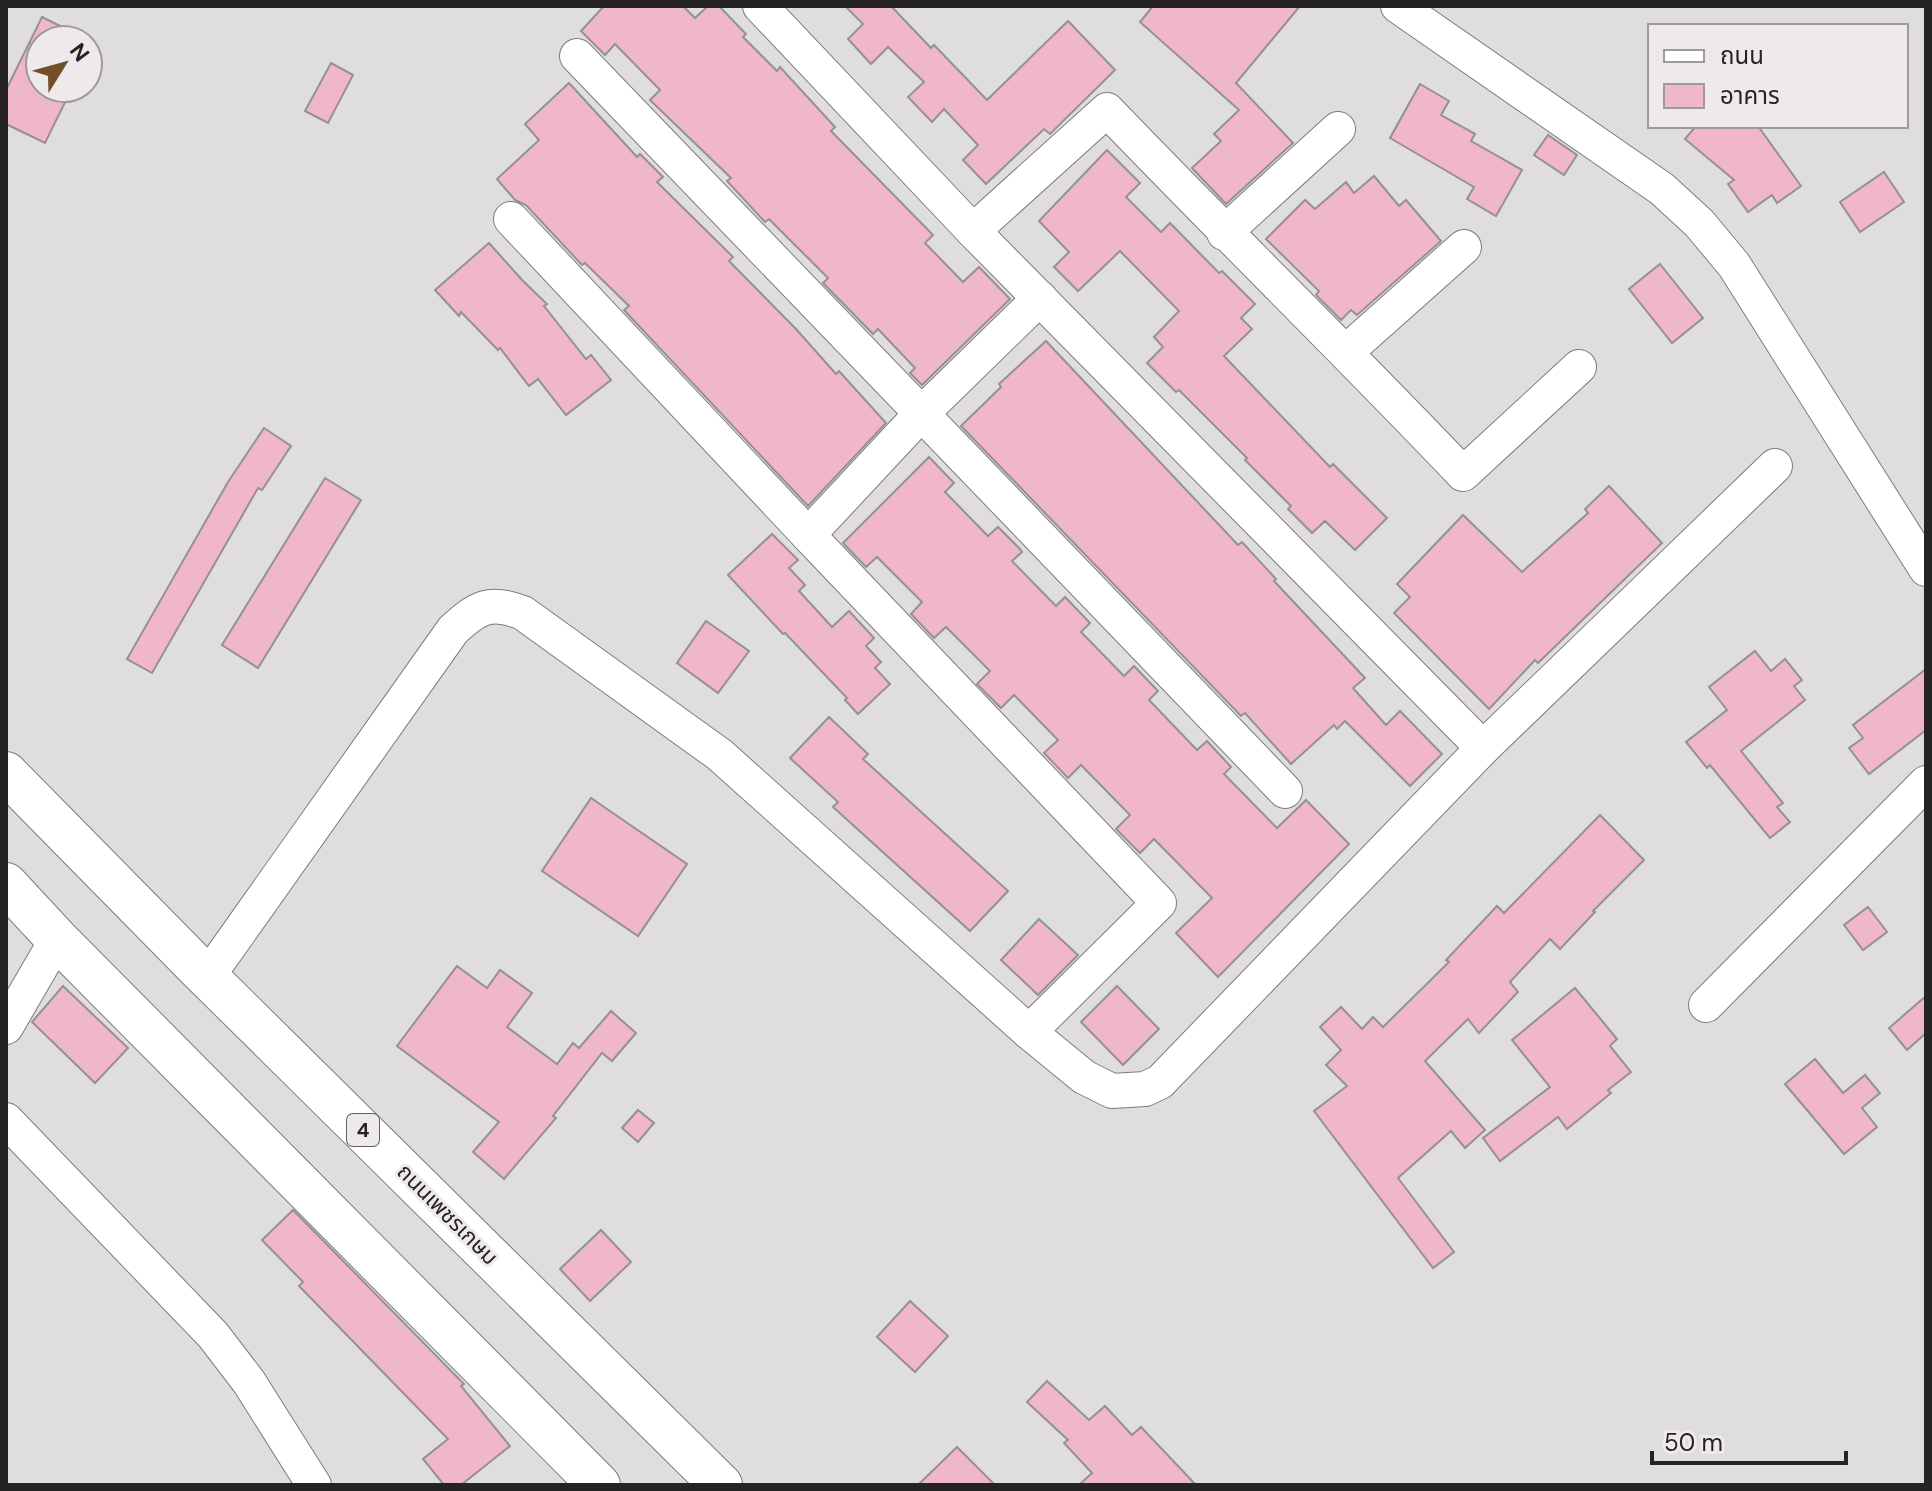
<svg xmlns="http://www.w3.org/2000/svg" width="1932" height="1491" font-family="'DM Sans','Noto Sans Thai',sans-serif">
<style>
.building{fill:#f0b6ca;stroke:#959192;stroke-width:2}
.lines{fill:none;stroke-linecap:round;stroke-linejoin:round}
.minor-casing{stroke:#7e7b7d;stroke-width:36}
.major-casing{stroke:#7e7b7d;stroke-width:44}
.minor{stroke:#fff;stroke-width:34}
.major{stroke:#fff;stroke-width:42}
.labels{text-anchor:middle;stroke-width:6;stroke-linejoin:round;paint-order:stroke}
.shield{fill:#eeeaec;stroke:#615f60;stroke-width:2}
.shield-label{font-size:20px;font-weight:bold;fill:#252324}
.street-label{font-size:22px;fill:#252324;stroke:#eeeaec}
</style>
<rect width="100%" height="100%" fill="#e0dddf"/>
<g class="building">
<polygon points="604,6 683,6 695,18 708,6 719,6 746,34 743,37 777,71 780,67 835,127 831,131 933,235 925,243 963,282 979,267 1010,299 922,385 910,373 915,368 878,329 873,334 823,283 828,278 769,219 765,222 727,181 731,178 650,100 660,90 615,44 605,55 581,31"/>
<polygon points="845,6 891,6 931,48 934,45 987,100 1068,21 1115,70 1050,134 1044,129 986,184 963,160 978,145 944,109 932,122 908,97 924,82 888,47 871,64 848,39 863,24"/>
<polygon points="1153,6 1300,6 1236,83 1293,143 1226,204 1192,168 1221,141 1214,134 1239,110 1140,22"/>
<polygon points="42,17 88,40 40,40 40,88 72,88 45,143 6,124 6,90"/>
<polygon points="331,63 353,75 328,123 305,111"/>
<polygon points="569,83 637,157 640,154 663,177 657,182 733,257 729,261 796,329 836,374 839,371 886,423 808,506 624,310 629,306 585,263 582,265 526,205 515,200 497,179 539,140 525,124"/>
<polygon points="1420,84 1449,101 1441,115 1475,134 1471,141 1522,170 1496,216 1467,199 1474,187 1390,138"/>
<polygon points="1696,126 1758,126 1801,186 1777,203 1772,195 1748,212 1728,184 1734,180 1685,139"/>
<polygon points="1548,135 1577,155 1564,175 1534,155"/>
<polygon points="1107,150 1140,183 1126,197 1161,232 1170,223 1219,273 1222,271 1255,304 1241,318 1252,329 1224,356 1330,467 1333,464 1387,518 1355,550 1325,521 1312,533 1288,509 1291,506 1245,460 1247,458 1179,390 1176,392 1147,363 1163,347 1154,337 1179,311 1120,251 1078,291 1054,267 1069,252 1039,221"/>
<polygon points="1884,172 1904,202 1860,232 1840,202"/>
<polygon points="1374,176 1399,206 1406,200 1441,241 1357,315 1351,310 1341,320 1316,295 1319,291 1266,239 1305,200 1315,209 1346,182 1354,193"/>
<polygon points="489,243 523,281 547,304 544,306 586,359 591,355 611,380 566,415 538,379 529,386 500,348 498,350 461,312 459,316 435,290"/>
<polygon points="1660,264 1703,318 1672,343 1629,289"/>
<polygon points="1046,341 1238,545 1242,542 1276,579 1274,581 1365,678 1353,688 1386,725 1400,711 1442,754 1410,786 1345,721 1337,729 1334,725 1291,764 1245,713 1241,716 961,426 1001,387 999,384"/>
<polygon points="264,428 291,446 262,490 258,488 152,673 127,659 228,482"/>
<polygon points="929,457 954,483 945,492 988,536 998,527 1020,549 1022,552 1012,561 1056,606 1065,597 1090,623 1081,632 1124,676 1134,666 1158,691 1149,700 1197,750 1207,741 1231,767 1224,774 1277,828 1306,800 1349,844 1218,977 1176,933 1212,898 1154,839 1140,853 1116,829 1130,815 1081,765 1068,778 1044,753 1058,740 1014,695 1001,708 977,684 990,671 946,627 934,638 911,614 922,602 877,557 866,567 843,543"/>
<polygon points="325,478 361,500 258,668 222,645"/>
<polygon points="1609,486 1662,543 1538,663 1535,660 1489,709 1394,613 1410,597 1397,584 1463,515 1522,572 1588,513 1585,509"/>
<polygon points="772,534 798,560 789,568 805,585 799,591 832,627 849,611 874,638 866,646 881,662 875,668 890,684 858,714 845,700 847,698 785,633 783,634 728,575"/>
<polygon points="706,621 749,651 718,693 677,663"/>
<polygon points="1755,651 1771,671 1785,659 1802,680 1794,686 1805,700 1741,751 1783,803 1777,807 1790,822 1770,838 1710,765 1707,768 1686,742 1727,710 1709,687"/>
<polygon points="1926,669 1926,730 1869,774 1849,748 1863,738 1853,725"/>
<polygon points="829,717 868,754 863,759 1008,891 970,931 833,807 838,802 790,758"/>
<polygon points="591,798 687,864 638,936 542,871"/>
<polygon points="1600,815 1644,860 1593,911 1595,912 1560,949 1550,939 1510,982 1518,992 1479,1033 1468,1019 1425,1061 1485,1130 1465,1148 1451,1131 1398,1178 1454,1252 1433,1268 1314,1111 1347,1086 1326,1065 1341,1050 1320,1027 1341,1007 1362,1029 1373,1017 1383,1027 1449,962 1446,960 1497,906 1504,913"/>
<polygon points="1868,907 1887,932 1863,950 1844,925"/>
<polygon points="1039,919 1078,955 1038,995 1001,960"/>
<polygon points="457,966 487,988 500,970 532,993 507,1027 557,1064 573,1043 579,1048 611,1011 636,1033 612,1061 602,1053 553,1116 556,1118 504,1179 473,1152 499,1122 397,1046"/>
<polygon points="63,986 128,1048 95,1083 32,1022"/>
<polygon points="1117,986 1159,1029 1123,1065 1081,1022"/>
<polygon points="1575,988 1617,1039 1610,1046 1631,1072 1608,1090 1611,1093 1567,1129 1558,1117 1500,1161 1483,1138 1550,1087 1512,1040"/>
<polygon points="1926,996 1926,1033 1907,1050 1889,1028"/>
<polygon points="1815,1059 1843,1093 1865,1075 1880,1093 1862,1108 1877,1127 1844,1154 1785,1084"/>
<polygon points="638,1110 654,1123 638,1142 622,1128"/>
<polygon points="293,1210 464,1384 461,1386 510,1446 461,1485 444,1485 423,1459 448,1439 299,1286 303,1282 262,1240"/>
<polygon points="601,1230 631,1262 590,1301 560,1269"/>
<polygon points="910,1301 948,1336 915,1372 877,1337"/>
<polygon points="1047,1381 1089,1420 1105,1406 1132,1435 1141,1427 1196,1485 1079,1485 1092,1473 1064,1443 1068,1440 1027,1402"/>
<polygon points="957,1447 995,1485 918,1485"/>
</g>
<g class="lines">
<defs>
<g id="minor">
<polyline points="760,6 973,231 1483,748"/>
<polyline points="1398,6 1662,189 1699,223 1734,265 1926,569"/>
<polyline points="577,56 1285,791"/>
<polyline points="511,219 808,535"/>
<path d="M973,231L1107,110C1224,232 1346,351 1463,474L1579,367"/>
<polyline points="1224,233 1338,129"/>
<polyline points="1346,352 1464,247"/>
<path d="M208,976L453,630C478,607 490,600 523,613L720,755L1029,1032L1084,1077L1112,1091L1145,1089L1160,1082L1483,748L1775,466"/>
<polyline points="1706,1005 1926,783"/>
<polyline points="6,1027 57,939"/>
<polyline points="1029,1032 1159,903 808,535 920,415 1040,298"/>
<polyline points="6,1120 213,1335 249,1382 314,1485"/>
</g>
<g id="major">
<polyline points="6,773 198,968 721,1485"/>
<polyline points="6,884 57,939 599,1485"/>
</g>
</defs>
<use href="#minor" class="minor-casing"/>
<use href="#major" class="major-casing"/>
<use href="#minor" class="minor"/>
<use href="#major" class="major"/>
</g>
<g class="labels">
<rect class="shield" x="347" y="1114" width="32" height="32" rx="6"/>
<g class="shield-label">
<text x="363" y="1137">4</text>
</g>
<g class="street-label">
<text transform="translate(448 1214) rotate(45)" y="8">ถนนเพชรเกษม</text>
</g>
</g>
<rect width="1932" height="1491" fill="none" stroke="#252324" stroke-width="16"/>
<rect x="1648" y="24" width="260" height="104" fill="#eeeaec" stroke="#9e9a9c" stroke-width="2"/>
<rect x="1664" y="50" width="40" height="12" fill="#ffffff" stroke="#9e9a9c" stroke-width="2"/>
<text x="1720" y="64" font-size="24" fill="#252324">ถนน</text>
<rect x="1664" y="84" width="40" height="24" fill="#f0b6ca" stroke="#9e9a9c" stroke-width="2"/>
<text x="1720" y="104" font-size="24" fill="#252324">อาคาร</text>
<g transform="translate(64 64) rotate(53)"><circle r="38" fill="#eeeaec" stroke="#9e9a9c" stroke-width="2"/>
<path d="M0-6L14 30L0 20L-14 30Z" fill="#715027"/>
<text y="-12" font-size="22" font-weight="bold" text-anchor="middle" fill="#252324">N</text>
</g>
<path d="M1652 1451v12h194v-12" fill="none" stroke="#252324" stroke-width="4"/>
<text x="1664" y="1451" font-size="24" fill="#252324" stroke="#eeeaec" stroke-width="6" paint-order="stroke">50 m</text>
</svg>
